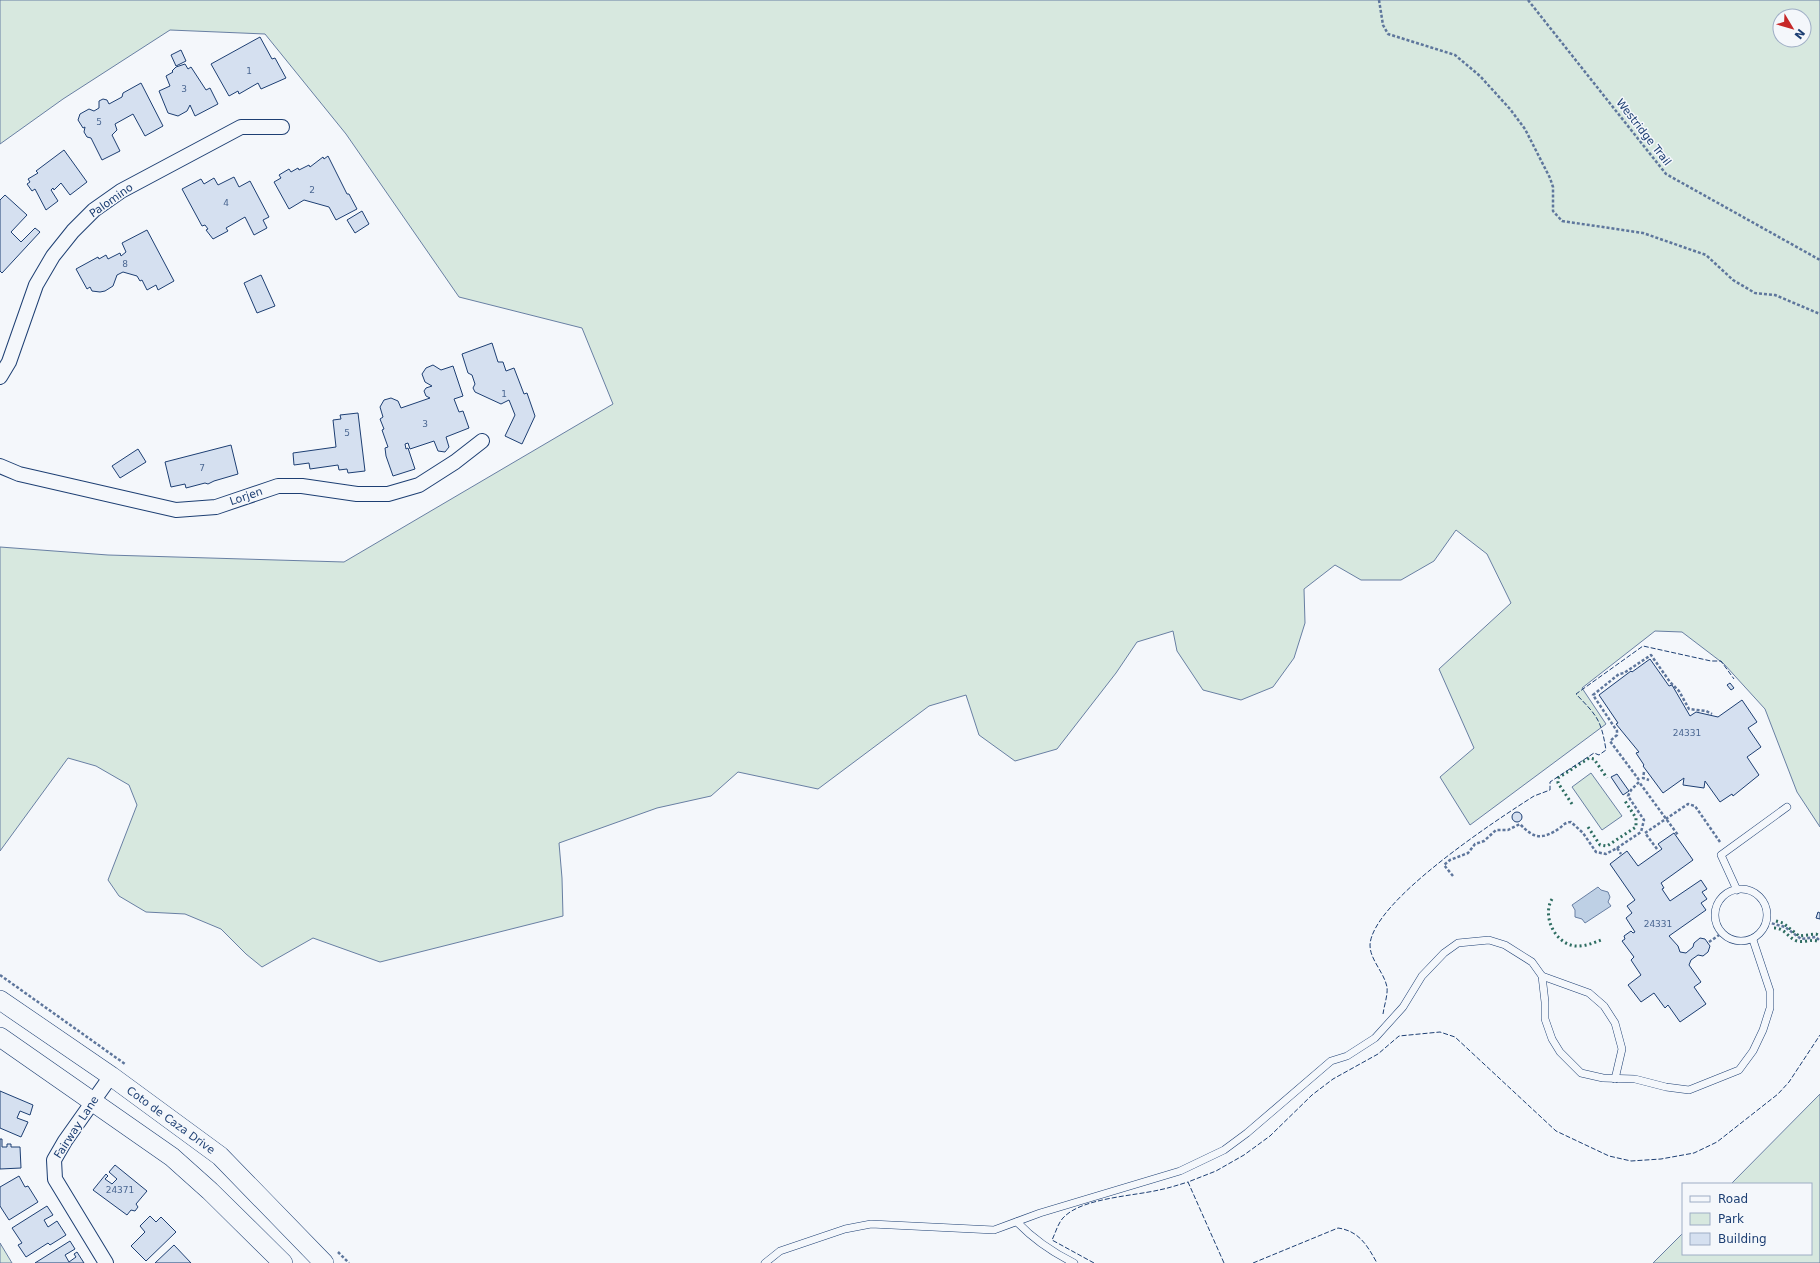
<svg xmlns="http://www.w3.org/2000/svg" width="1820" height="1263" font-family="'DejaVu Sans',sans-serif">
<style>
.green{fill:#d7e8df;stroke:#687fa3;fill-rule:evenodd}
.water{fill:#bed0e5;stroke:#687fa3}
.building{fill:#d5e0f0;stroke:#1d3f73}
.lines{fill:none;stroke-linecap:round;stroke-linejoin:round}
.lane-casing{stroke:#1d3f73;stroke-width:8}
.street-casing{stroke:#1d3f73;stroke-width:16}
.secondary-casing{stroke:#1d3f73;stroke-width:20}
.path{stroke:#5e769c;stroke-width:2.5;stroke-dasharray:3 2;stroke-linecap:butt}
.lane{stroke:#f4f7fb;stroke-width:7}
.street{stroke:#f4f7fb;stroke-width:14}
.secondary{stroke:#f4f7fb;stroke-width:19}
.hedge{stroke:#2c6c60;stroke-width:3;stroke-dasharray:2 3;stroke-linecap:butt}
.fence{stroke:#1d3f73;stroke-width:1;stroke-dasharray:5 2;stroke-linecap:butt}
.labels{text-anchor:middle;stroke-width:3;stroke-linejoin:round;paint-order:stroke}
.number-label{font-size:9px;fill:#4b6792}
.street-label{font-size:11px;fill:#1d3f73;stroke:#f4f7fb}
</style>
<rect width="100%" height="100%" fill="#f4f7fb"/>
<g class="green">
<path d="M0,0H1820V827L1797,792L1765,709L1724,664L1682,632L1655,631L1582,688L1606,724L1470,825L1440,777L1474,748L1439,669L1511,603L1487,554L1456,530L1434,561L1401,580H1361L1335,565L1304,589L1305,623L1294,658L1273,687L1241,700L1203,690L1177,651L1173,631L1137,642L1116,673L1057,749L1015,761L979,735L966,695L929,706L818,789L738,772L711,796L657,808L559,843L562,878L563,916L380,962L313,938L262,967L246,954L221,929L185,914L146,912L119,896L108,880L137,805L129,785L96,766L68,758L0,851V547L108,555L344,562L613,404L582,328L459,297L346,134L265,34L170,30L63,99L0,144ZM1780,16H1804V40H1780Z"/>
<polygon points="1591,773 1622,816 1602,830 1572,787"/>
<polygon points="1820,1094 1820,1263 1653,1263 1683,1233 1683,1254 1811,1254 1811,1184 1731,1184"/>
<polygon points="0,1243 12,1263 0,1263"/>
</g>
<polygon class="water" points="1598,887 1601,890 1608,892 1610,897 1608,902 1611,906 1585,923 1582,919 1575,917 1575,910 1572,905"/>
<g class="building">
<polygon points="260,37 272,59 275,58 286,78 261,89 258,83 239,94 238,91 229,96 211,64"/>
<polygon points="181,50 186,61 176,66 171,55"/>
<polygon points="185,64 188,69 191,67 206,90 210,88 218,104 195,116 190,105 187,111 178,116 168,113 159,91 170,86 166,76 173,72 172,71 176,67"/>
<polygon points="141,83 163,126 145,136 133,114 115,124 117,130 112,135 120,151 102,160 91,138 87,137 84,132 85,127 83,128 78,120 80,114 89,109 94,111 99,108 99,101 103,99 107,100 109,104 122,97 123,93"/>
<polygon points="64,150 87,182 70,195 61,183 54,190 53,188 51,190 58,201 46,210 35,189 32,191 27,184 30,182 28,179 38,173 36,171"/>
<polygon points="328,156 347,194 349,194 357,209 336,220 329,207 304,200 289,209 274,182 281,178 279,175 289,169 291,172 298,168 299,170 309,165 310,167 323,157 324,159"/>
<polygon points="234,177 239,187 250,181 269,217 263,220 267,228 254,235 245,217 226,228 228,231 213,239 206,230 208,229 205,225 202,226 182,189 201,179 204,184 214,178 218,185"/>
<polygon points="5,195 27,215 11,232 21,242 35,228 40,232 2,273 0,271 0,200"/>
<polygon points="362,211 369,224 355,233 347,220"/>
<polygon points="147,230 174,281 158,290 156,285 147,290 142,280 140,281 137,276 123,272 117,275 113,286 105,291 100,292 92,291 90,287 87,289 76,269 98,257 99,259 106,255 108,259 120,253 121,256 126,252 122,243"/>
<polygon points="261,275 275,306 257,313 244,283"/>
<polygon points="492,343 498,362 503,362 506,371 514,368 524,394 527,393 535,416 522,444 505,436 515,415 509,400 501,404 475,392 473,388 475,384 472,375 468,373 462,354"/>
<polygon points="433,365 441,370 453,366 463,396 454,399 459,412 463,411 469,428 446,437 449,447 445,452 438,451 434,441 410,449 408,443 405,444 406,449 408,448 415,469 393,476 386,456 385,448 388,447 382,430 384,429 380,419 383,417 380,407 384,400 391,398 398,401 401,408 430,398 426,396 424,391 426,388 432,386 425,382 422,374 426,368"/>
<polygon points="358,413 365,471 348,473 347,469 339,470 338,465 310,469 309,463 294,465 293,453 336,447 333,420 341,419 340,415"/>
<polygon points="231,445 238,474 214,481 208,484 205,483 186,488 185,484 171,487 165,462"/>
<polygon points="138,449 146,462 120,478 112,466"/>
<polygon points="1650,659 1669,686 1672,685 1690,716 1696,712 1718,717 1742,700 1757,722 1748,728 1761,747 1747,757 1759,775 1733,796 1732,794 1720,802 1705,781 1704,788 1683,785 1684,778 1663,793 1643,766 1644,765 1636,753 1639,752 1616,724 1618,723 1599,695 1631,671 1632,672"/>
<polygon points="1730,683 1734,688 1731,690 1727,685"/>
<polygon points="1617,774 1629,791 1623,795 1611,777"/>
<circle cx="1517" cy="817" r="5"/>
<polygon points="1674,833 1693,860 1661,883 1664,888 1662,889 1670,901 1701,880 1707,889 1702,892 1707,899 1701,903 1706,910 1669,936 1678,946 1680,952 1686,953 1693,947 1694,943 1700,938 1705,939 1710,946 1708,952 1703,956 1698,955 1691,960 1689,965 1701,982 1694,987 1706,1004 1680,1022 1668,1005 1665,1008 1654,993 1641,1002 1628,985 1641,975 1631,960 1634,957 1622,941 1625,939 1624,936 1631,931 1633,933 1635,932 1626,918 1632,913 1627,906 1635,900 1610,864 1627,851 1638,866 1662,849 1658,844"/>
<polygon points="1818,912 1820,913 1820,919 1816,918"/>
<polygon points="0,1091 33,1105 30,1115 20,1111 17,1118 28,1122 21,1137 0,1128"/>
<polygon points="0,1139 2,1139 2,1147 7,1147 7,1144 11,1144 11,1147 20,1147 21,1168 0,1169"/>
<polygon points="115,1165 147,1191 136,1204 138,1207 135,1211 131,1210 127,1215 93,1190 106,1174 108,1176 105,1179 112,1184 117,1179 109,1172"/>
<polygon points="19,1176 25,1187 28,1186 38,1202 9,1220 0,1206 0,1187"/>
<polygon points="47,1206 53,1215 44,1220 48,1227 57,1221 66,1235 50,1245 48,1243 26,1257 18,1245 22,1243 12,1228"/>
<polygon points="150,1216 156,1222 161,1217 176,1232 146,1261 131,1246 145,1232 140,1226"/>
<polygon points="70,1241 75,1249 65,1255 69,1262 76,1257 74,1254 77,1252 84,1263 35,1263"/>
<polygon points="174,1245 191,1263 155,1263"/>
</g>
<g class="lines">
<defs>
<g id="lane">
<circle cx="1741" cy="915" r="26"/>
<polyline points="1737,890 1721,855 1787,807"/>
<polyline points="1542,976 1589,993 1604,1006 1615,1023 1622,1049 1615,1079"/>
<path d="M1017,1222C1034,1240 1052,1252 1074,1263"/>
<polyline points="765,1263 780,1251 845,1229 871,1224 994,1230 1040,1213 1180,1171 1224,1150 1247,1133 1331,1061 1347,1056 1375,1038 1403,1007 1422,976 1444,953 1458,943 1489,940 1505,945 1532,962 1542,976 1545,1002 1545,1019 1552,1039 1560,1052 1581,1073 1603,1078 1635,1079 1666,1087 1689,1090 1739,1070 1753,1051 1763,1030 1770,1008 1770,991 1753,940"/>
</g>
<g id="street">
<polyline points="0,377 9,362 36,285 53,256 73,231 94,210 121,191 241,127 282,127"/>
<polyline points="0,466 19,474 176,510 216,507 278,486 302,486 357,494 388,494 419,485 455,462 482,441"/>
<polyline points="106,1263 55,1179 54,1160 65,1141 111,1076"/>
</g>
<g id="secondary">
<polyline points="0,1000 111,1076 220,1156 324,1263"/>
<polyline points="0,1037 172,1157 210,1191 283,1263"/>
</g>
</defs>
<use href="#lane" class="lane-casing"/>
<use href="#street" class="street-casing"/>
<use href="#secondary" class="secondary-casing"/>
<g class="path">
<polyline points="1379,0 1383,25 1388,34 1455,55 1480,76 1510,109 1525,129 1550,178 1553,187 1553,211 1562,221 1643,233 1706,255 1733,280 1755,293 1775,295 1820,314"/>
<polyline points="1528,0 1666,174 1820,260"/>
<polyline points="1644,772 1643,778 1649,780"/>
<polyline points="1639,780 1610,741 1617,735 1617,731 1593,695 1619,674 1624,673 1651,655 1670,682 1679,691 1689,709 1706,711 1712,714"/>
<polyline points="1617,848 1641,832 1644,820 1628,796 1631,790 1639,782 1678,835"/>
<polyline points="1657,849 1645,833 1688,804 1695,806 1720,842"/>
<path d="M1453,876L1444,865L1450,860L1468,853L1475,844L1484,841L1496,830H1508L1520,824C1534,839 1542,840 1560,828C1563,825 1566,822 1571,822L1583,833L1596,852L1606,854L1617,848L1621,854"/>
<polyline points="1767,922 1785,927 1801,939 1816,937 1820,941"/>
<polyline points="1709,942 1722,933"/>
<polyline points="0,975 125,1064"/>
<polyline points="338,1252 349,1263"/>
</g>
<use href="#lane" class="lane"/>
<use href="#street" class="street"/>
<use href="#secondary" class="secondary"/>
<g class="hedge">
<polyline points="1572,804 1558,783 1558,778 1589,758 1594,759 1607,778"/>
<polyline points="1588,827 1600,845 1607,846 1636,827 1636,818 1625,801"/>
<path d="M1552,899C1543,914 1552,937 1568,944C1578,949 1591,944 1601,940"/>
<polyline points="1776,921 1783,923 1799,936 1816,934 1820,936"/>
<path d="M1774,928C1785,928 1788,938 1797,941C1804,943 1811,939 1817,941"/>
</g>
<g class="fence">
<path d="M1383,1014C1384,1006 1388,995 1387,987C1384,972 1370,960 1370,945C1372,901 1498,819 1534,796L1550,790V782L1594,753L1599,755L1606,750C1601,719 1597,716 1576,694L1643,646L1711,661H1721L1734,679"/>
<path d="M1094,1263L1052,1240C1056,1232 1058,1222 1065,1216C1084,1198 1133,1196 1159,1190C1169,1188 1178,1185 1188,1182"/>
<polyline points="1224,1263 1188,1182 1216,1171 1244,1155 1270,1136 1312,1095 1333,1079 1378,1054 1399,1036 1440,1032 1455,1037 1556,1131 1609,1156 1631,1161 1661,1159 1694,1153 1717,1142 1778,1094 1789,1082 1820,1035"/>
<path d="M1253,1263L1338,1228C1359,1231 1367,1245 1377,1263"/>
</g>
</g>
<g class="labels">
<g class="number-label">
<text x="249" y="74">1</text>
<text x="184" y="92">3</text>
<text x="99" y="125">5</text>
<text x="312" y="193">2</text>
<text x="226" y="206">4</text>
<text x="125" y="267">8</text>
<text x="504" y="397">1</text>
<text x="425" y="427">3</text>
<text x="347" y="436">5</text>
<text x="202" y="471">7</text>
<text x="1687" y="736">24331</text>
<text x="1658" y="927">24331</text>
<text x="120" y="1193">24371</text>
</g>
<g class="street-label">
<text transform="translate(1644 132) rotate(52)" y="4">Westridge Trail</text>
<text transform="translate(111 200) rotate(-35)" y="4">Palomino</text>
<text transform="translate(246 496) rotate(-19)" y="4">Lorjen</text>
<text transform="translate(171 1120) rotate(36)" y="4">Coto de Caza Drive</text>
<text transform="translate(76 1127) rotate(-57)" y="4">Fairway Lane</text>
</g>
</g>
<rect x="1682" y="1183" width="130" height="72" fill="#f4f7fb" stroke="#9eadc5"/>
<rect x="1690" y="1196" width="20" height="6" fill="#f4f7fb" stroke="#9eadc5"/>
<text x="1718" y="1203" font-size="12" fill="#1d3f73">Road</text>
<rect x="1690" y="1213" width="20" height="12" fill="#d7e8df" stroke="#9eadc5"/>
<text x="1718" y="1223" font-size="12" fill="#1d3f73">Park</text>
<rect x="1690" y="1233" width="20" height="12" fill="#d5e0f0" stroke="#9eadc5"/>
<text x="1718" y="1243" font-size="12" fill="#1d3f73">Building</text>
<g transform="translate(1792 28) rotate(128)"><circle r="19" fill="#f4f7fb" stroke="#9eadc5"/>
<path d="M0-3L7 15L0 10L-7 15Z" fill="#c62828"/>
<text y="-6" font-size="11" font-weight="bold" text-anchor="middle" fill="#1d3f73">N</text>
</g>
</svg>
